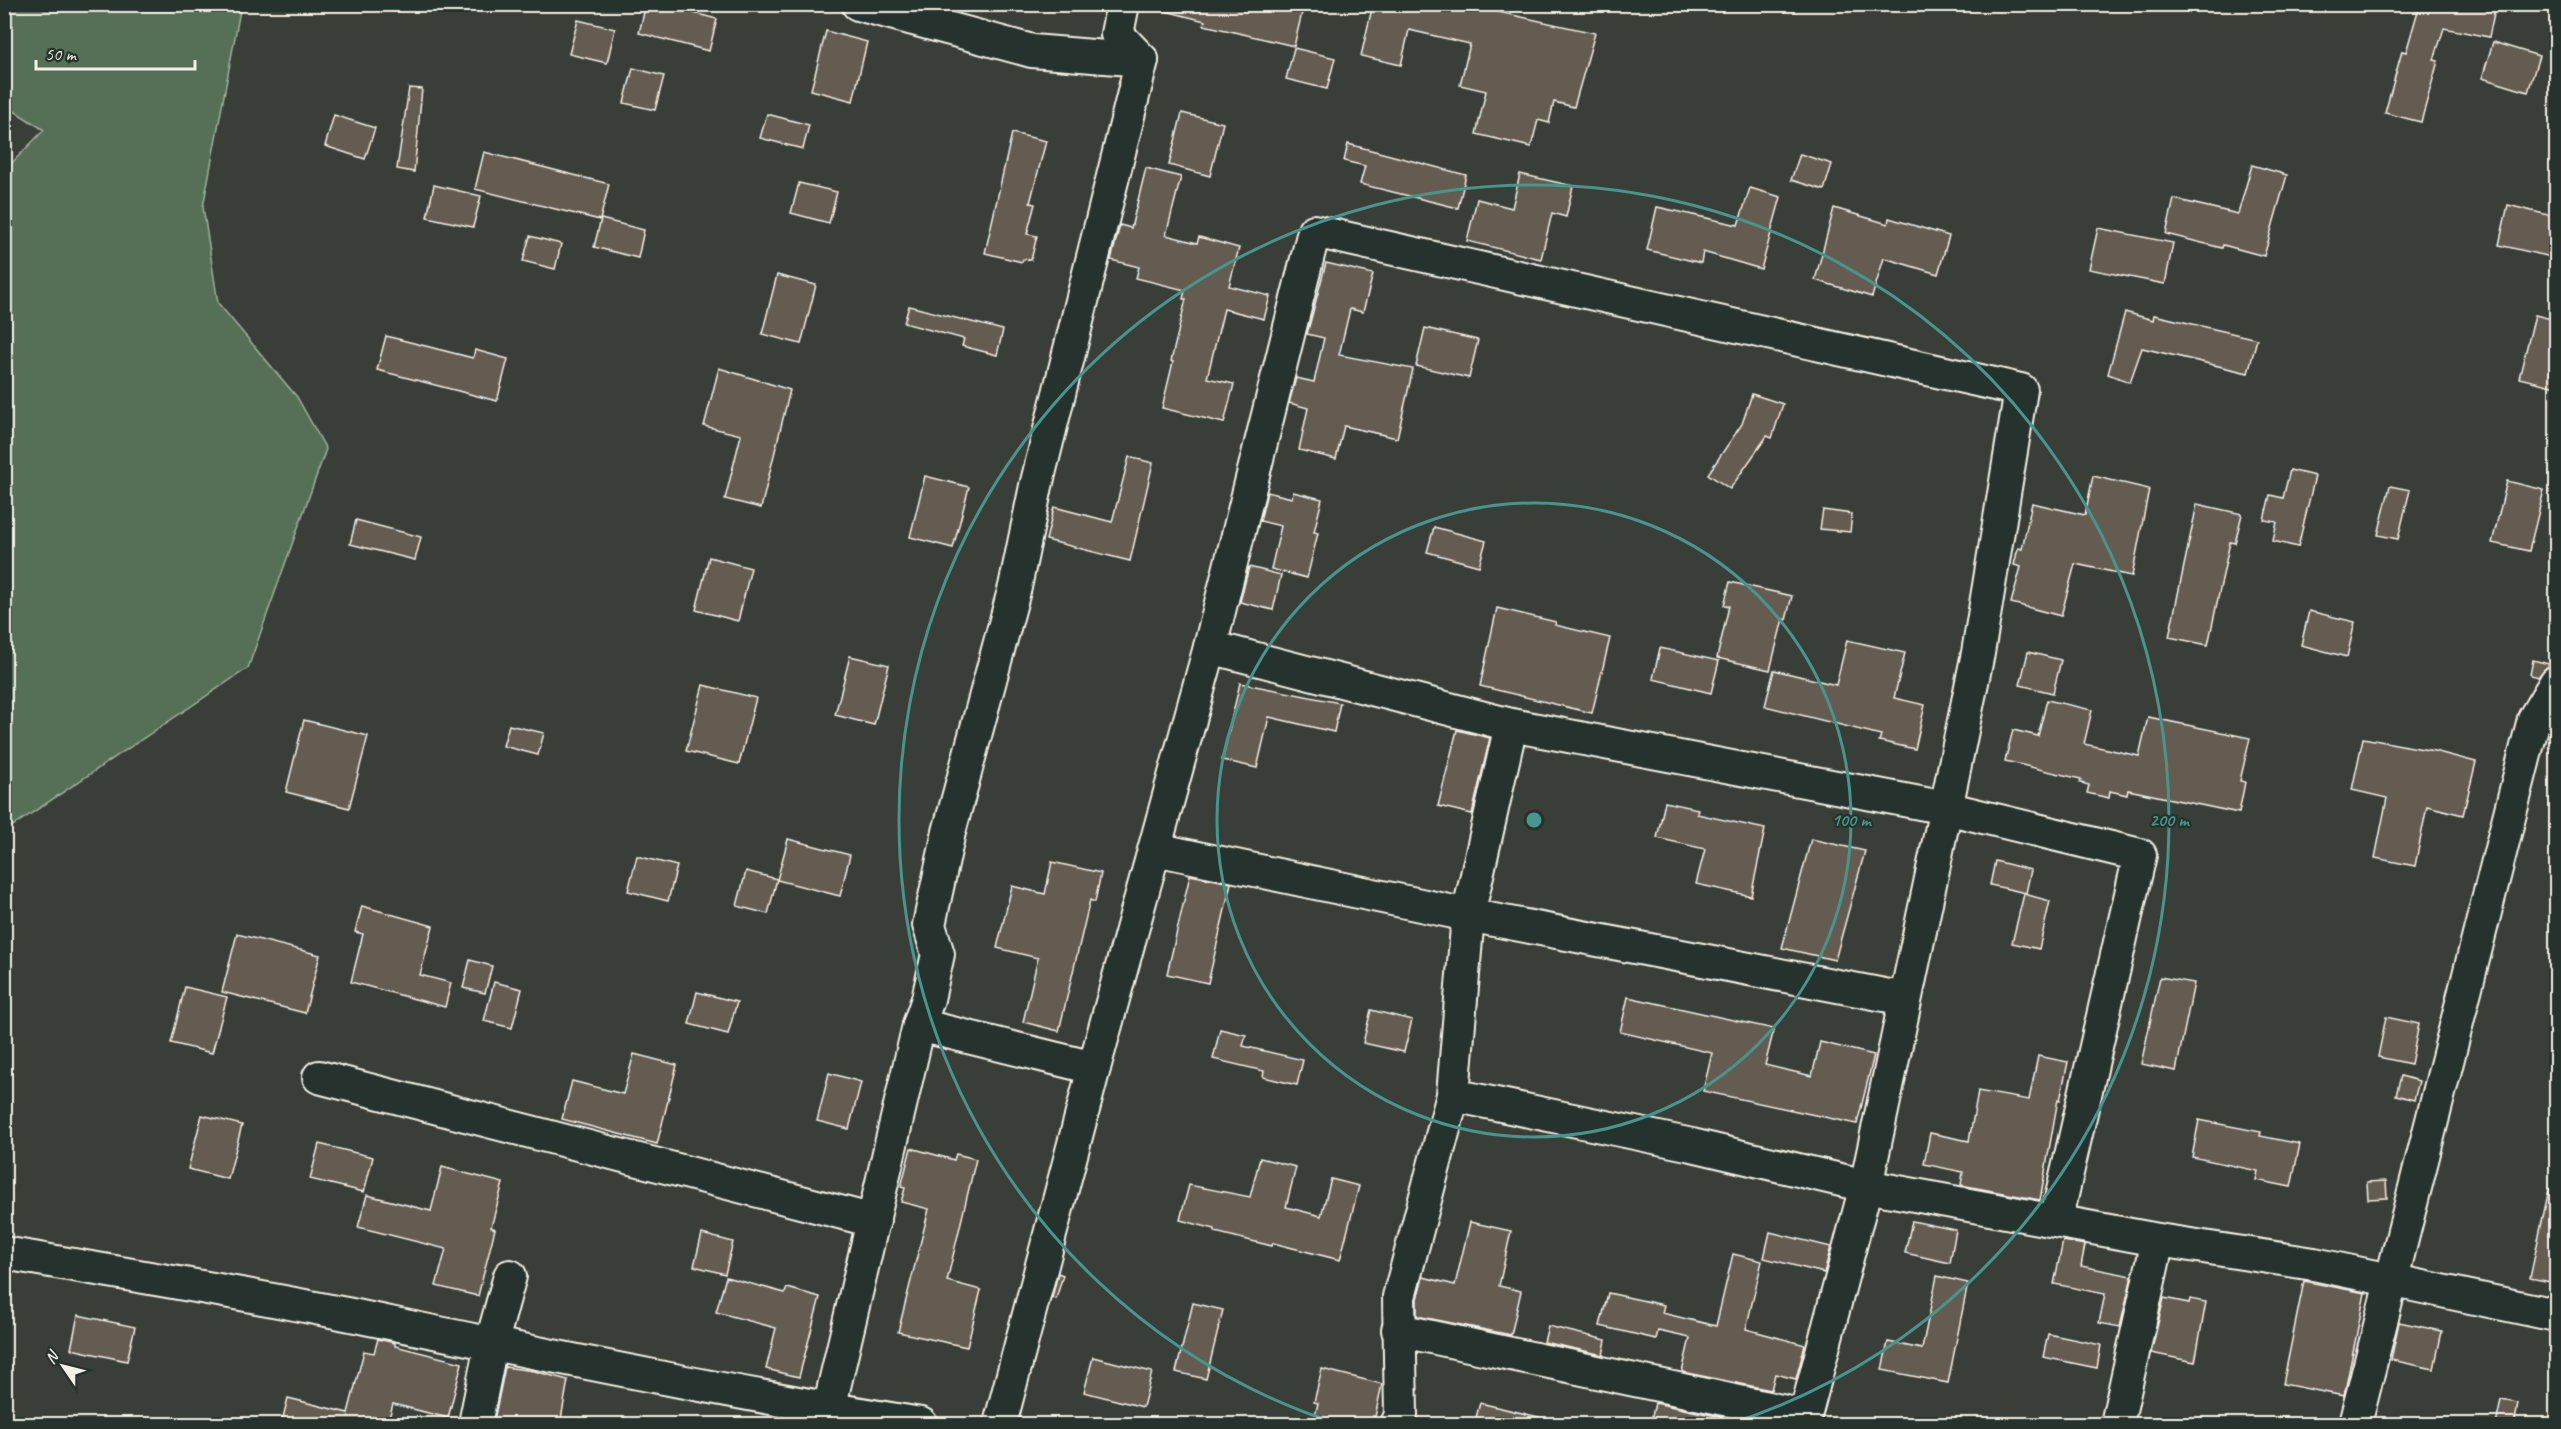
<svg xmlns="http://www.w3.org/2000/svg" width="2561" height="1429" font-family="Caveat,sans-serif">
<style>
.green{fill:#557057;stroke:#a4b0a0;stroke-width:1.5}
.building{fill:#655b51;stroke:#f4f1e8;stroke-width:1.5}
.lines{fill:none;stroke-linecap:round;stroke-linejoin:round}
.minor-casing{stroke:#f4f1e8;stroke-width:36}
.minor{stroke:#26332d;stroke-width:32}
.ring{fill:none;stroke:#48958c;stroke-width:3}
.centre{fill:#48958c;stroke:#26332d;stroke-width:3}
.ring-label{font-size:18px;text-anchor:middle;font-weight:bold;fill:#48958c;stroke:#26332d;stroke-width:4.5;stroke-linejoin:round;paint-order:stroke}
</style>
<rect width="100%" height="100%" fill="#393f38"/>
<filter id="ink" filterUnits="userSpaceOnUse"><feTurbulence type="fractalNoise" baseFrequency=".0167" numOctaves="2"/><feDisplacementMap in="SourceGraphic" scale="12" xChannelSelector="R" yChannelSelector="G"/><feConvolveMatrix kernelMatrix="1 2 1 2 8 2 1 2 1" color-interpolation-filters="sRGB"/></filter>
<g filter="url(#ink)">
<polygon class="green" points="5,4 241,5 203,207 218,303 297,397 326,449 248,668 5,831 5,170 44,130 5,105"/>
<g class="building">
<polygon points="646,4 659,4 717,19 709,51 639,33"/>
<polygon points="1165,4 1270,4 1302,13 1294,46 1204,25 1205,21 1165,11"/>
<polygon points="1373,4 1462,4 1595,33 1574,107 1554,102 1549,123 1538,120 1531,147 1476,134 1486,91 1460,85 1470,44 1409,30 1401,65 1361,56"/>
<polygon points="2420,4 2496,4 2489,37 2444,28 2434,60 2438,61 2421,122 2385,113 2402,51 2406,52"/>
<polygon points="578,20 615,29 607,63 569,54"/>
<polygon points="826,31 867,42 853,101 811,90"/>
<polygon points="2493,42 2539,56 2528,92 2482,78"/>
<polygon points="1294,48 1335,58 1327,89 1286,79"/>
<polygon points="633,68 664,76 655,110 624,103"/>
<polygon points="409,88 422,89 414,172 397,169"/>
<polygon points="1182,113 1223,123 1210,176 1169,165"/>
<polygon points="767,114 809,125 803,149 760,138"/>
<polygon points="334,115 375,128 365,159 325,146"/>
<polygon points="1012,133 1046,141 1030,203 1035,204 1027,234 1037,236 1031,260 1023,259 1022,262 985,253"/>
<polygon points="1348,144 1466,175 1458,208 1360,184 1365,166 1344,161"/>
<polygon points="484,152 609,184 600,220 475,189"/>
<polygon points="1800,154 1832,164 1824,190 1791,180"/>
<polygon points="2252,165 2287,175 2264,256 2223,245 2222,248 2166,234 2174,199 2238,214"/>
<polygon points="1146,168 1181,177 1166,235 1197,243 1199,237 1239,248 1229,286 1270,296 1264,319 1224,309 1207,378 1234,384 1224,423 1162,408 1173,362 1171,361 1186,299 1183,299 1185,290 1136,278 1139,267 1111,260 1120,225 1131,228"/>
<polygon points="1520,174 1573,186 1566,217 1552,213 1541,259 1467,241 1477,199 1512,208"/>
<polygon points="799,183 837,192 829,223 791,213"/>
<polygon points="434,185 481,196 473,227 427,217"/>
<polygon points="1750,188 1781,197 1761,269 1703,252 1701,263 1647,250 1657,207 1738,225"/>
<polygon points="2508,205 2556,217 2556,258 2499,245"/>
<polygon points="1834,208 1888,224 1889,218 1949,236 1938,274 1884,258 1872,297 1815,280"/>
<polygon points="601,219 644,230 638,258 594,247"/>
<polygon points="2098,228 2173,243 2165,284 2089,269"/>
<polygon points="530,236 561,244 555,269 523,261"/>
<polygon points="1326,263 1373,274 1363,312 1350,309 1339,355 1413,369 1397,438 1344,426 1336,459 1299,450 1308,408 1289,403 1296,378 1314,382 1324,338 1307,334"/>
<polygon points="777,275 816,285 801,344 762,334"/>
<polygon points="909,306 1003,330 997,355 962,346 964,339 904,323"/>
<polygon points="2125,312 2153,320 2154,315 2257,339 2248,373 2142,348 2130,382 2108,374"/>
<polygon points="2535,315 2556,320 2556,387 2519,378"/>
<polygon points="1425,328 1478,340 1469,378 1416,366"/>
<polygon points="386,336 473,358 475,350 508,359 497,401 377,370"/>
<polygon points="719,368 790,390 761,508 725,499 741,435 704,426"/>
<polygon points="1752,394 1783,404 1772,438 1767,436 1730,489 1708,474 1742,424"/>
<polygon points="1129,457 1153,463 1130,561 1046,540 1054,507 1112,522"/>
<polygon points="2290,470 2315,476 2298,547 2273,541 2277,522 2264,520 2270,495 2283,498"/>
<polygon points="925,476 969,487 953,548 910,537"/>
<polygon points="2093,476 2149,489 2132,576 2075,564 2061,616 2011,603 2021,567 2014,565 2018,548 2022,549 2032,503 2085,515"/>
<polygon points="2507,481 2544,490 2529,551 2492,543"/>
<polygon points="2390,486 2410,490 2398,539 2378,535"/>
<polygon points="1267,492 1292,498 1293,492 1322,499 1314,532 1318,533 1307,578 1271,569 1281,526 1260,521"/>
<polygon points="2197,504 2242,514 2235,543 2230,542 2208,645 2169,637"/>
<polygon points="1823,510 1852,514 1850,532 1820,529"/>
<polygon points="356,520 421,537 415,560 350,544"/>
<polygon points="1434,527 1486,541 1479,566 1427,552"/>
<polygon points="709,557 751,568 738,621 696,610"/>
<polygon points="1249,567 1281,575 1273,610 1240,602"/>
<polygon points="1730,582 1792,596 1786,620 1783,619 1770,670 1717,658 1729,606 1724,605"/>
<polygon points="1497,608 1556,622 1555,625 1610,638 1592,713 1480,686"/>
<polygon points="2309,611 2355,622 2347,657 2301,645"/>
<polygon points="1847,640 1905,653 1894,698 1925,705 1915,749 1879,741 1881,735 1765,706 1774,670 1836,685"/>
<polygon points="1660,648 1719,661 1711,693 1653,679"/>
<polygon points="2028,652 2061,660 2053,693 2020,685"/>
<polygon points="850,656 889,665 874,725 835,715"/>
<polygon points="2533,660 2553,665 2547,667 2538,677 2530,675"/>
<polygon points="1240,683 1340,703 1334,732 1269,717 1257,768 1222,760"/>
<polygon points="703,685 756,698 739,764 686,751"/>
<polygon points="2047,700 2092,710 2084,744 2139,756 2148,717 2250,738 2240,781 2245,782 2239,813 2128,790 2127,795 2110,791 2109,798 2087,793 2089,785 2080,783 2081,779 2005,761 2013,730 2038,736"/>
<polygon points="304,720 368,736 349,808 286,792"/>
<polygon points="509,725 544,733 538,755 503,746"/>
<polygon points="1457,730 1490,738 1472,814 1438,806"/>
<polygon points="2363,738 2434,751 2476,762 2463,815 2427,806 2415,866 2375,858 2387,798 2352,790"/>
<polygon points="1665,802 1698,809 1697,814 1765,829 1751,896 1696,884 1705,849 1657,838"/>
<polygon points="788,839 850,855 840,896 777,880"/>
<polygon points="1811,839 1865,851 1835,960 1782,948"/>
<polygon points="637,856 677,866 668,901 628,891"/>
<polygon points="1995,861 2031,870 2026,893 1990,885"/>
<polygon points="1052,862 1101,873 1095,902 1090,900 1059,1031 1023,1022 1038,958 997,948 1012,886 1045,894"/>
<polygon points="746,871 777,879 768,914 737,906"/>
<polygon points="1190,875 1231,883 1208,983 1167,974"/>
<polygon points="2024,894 2050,901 2039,949 2012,943"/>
<polygon points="362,906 433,926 420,975 451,983 445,1007 351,982 363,934 355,932"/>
<polygon points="237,934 320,955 305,1013 222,992"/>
<polygon points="470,960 492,966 485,993 463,988"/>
<polygon points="2160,977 2194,983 2176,1071 2141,1064"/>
<polygon points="494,982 522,989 512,1028 484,1021"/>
<polygon points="185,987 227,997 212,1053 171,1043"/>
<polygon points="697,992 737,1002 728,1034 689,1024"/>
<polygon points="1628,997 1774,1029 1765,1065 1812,1076 1820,1042 1874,1055 1857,1124 1703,1091 1712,1053 1620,1032"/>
<polygon points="1371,1010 1412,1020 1404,1052 1363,1043"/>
<polygon points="2386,1017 2419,1024 2411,1064 2378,1057"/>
<polygon points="1220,1029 1246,1035 1243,1046 1303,1060 1297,1085 1263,1077 1264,1071 1213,1059"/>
<polygon points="634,1054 677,1065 657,1144 562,1119 572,1081 623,1094"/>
<polygon points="2038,1056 2068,1062 2060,1100 2058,1099 2040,1200 1961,1185 1963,1172 1924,1164 1930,1133 1969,1141 1978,1091 2029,1100"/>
<polygon points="829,1073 861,1082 849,1129 817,1121"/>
<polygon points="2401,1076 2419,1081 2414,1100 2396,1095"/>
<polygon points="202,1115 242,1125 228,1179 188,1169"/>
<polygon points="2199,1120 2261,1132 2260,1136 2300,1144 2291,1187 2256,1180 2258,1171 2192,1157"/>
<polygon points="319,1144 373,1157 364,1192 310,1179"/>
<polygon points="911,1148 954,1160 956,1154 976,1159 947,1281 981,1290 967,1347 898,1332 929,1209 901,1202 905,1188 901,1187"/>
<polygon points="1260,1158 1296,1167 1286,1207 1321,1216 1331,1179 1359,1186 1340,1260 1273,1243 1272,1246 1215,1232 1215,1229 1180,1220 1189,1185 1250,1197"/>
<polygon points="442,1167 503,1183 491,1227 495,1229 478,1296 436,1286 446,1249 358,1227 367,1195 431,1211"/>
<polygon points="2386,1181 2387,1198 2368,1199 2367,1182"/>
<polygon points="2549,1189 2556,1190 2556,1283 2530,1278"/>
<polygon points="1912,1221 1956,1230 1950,1263 1905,1253"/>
<polygon points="1470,1222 1511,1231 1499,1286 1521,1291 1511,1335 1417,1316 1417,1299 1423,1277 1455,1285"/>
<polygon points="1770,1232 1831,1247 1824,1273 1764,1258"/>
<polygon points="702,1234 733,1242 725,1274 694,1266"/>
<polygon points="2063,1241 2085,1245 2081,1266 2132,1276 2120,1327 2099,1323 2105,1294 2054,1284"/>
<polygon points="1733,1254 1762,1261 1746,1329 1805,1345 1796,1379 1775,1374 1771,1390 1682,1372 1690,1338 1658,1331 1656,1339 1600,1326 1608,1293 1664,1305 1662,1313 1716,1326"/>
<polygon points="1058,1273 1063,1275 1056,1299 1052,1298"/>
<polygon points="1937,1276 1968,1283 1948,1383 1882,1370 1888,1342 1922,1349"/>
<polygon points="726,1277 785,1293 787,1288 820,1297 799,1377 766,1369 776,1328 716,1312"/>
<polygon points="2304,1281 2365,1293 2344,1396 2283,1384"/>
<polygon points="2164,1298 2189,1303 2190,1299 2206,1302 2195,1362 2151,1353"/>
<polygon points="1193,1303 1223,1310 1206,1379 1176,1372"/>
<polygon points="78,1315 135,1327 127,1361 71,1349"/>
<polygon points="2399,1322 2442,1331 2434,1369 2391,1360"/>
<polygon points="1548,1326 1606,1340 1603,1355 1544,1342"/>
<polygon points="2048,1334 2101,1345 2097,1368 2043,1357"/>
<polygon points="378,1339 395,1343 395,1346 462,1363 448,1418 393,1404 387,1425 281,1425 288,1398 348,1413 364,1351 374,1353"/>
<polygon points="1093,1357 1152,1372 1143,1407 1084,1392"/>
<polygon points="505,1367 534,1371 568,1380 560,1425 493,1425"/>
<polygon points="1322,1369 1382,1384 1375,1417 1373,1416 1371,1425 1313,1425 1318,1403 1314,1402"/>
<polygon points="2501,1400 2518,1403 2514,1425 2496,1425"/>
<polygon points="1480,1403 1543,1418 1542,1425 1474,1425"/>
<polygon points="1655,1403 1754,1424 1650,1425"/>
</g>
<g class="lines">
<defs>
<g id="minor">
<polyline points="858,4 1032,51 1142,60"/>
<polyline points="1210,647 1511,725 1946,808 2140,855 2056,1221"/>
<polyline points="1155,849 1468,915 1905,999"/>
<polyline points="919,1025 1094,1068"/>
<polyline points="319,1077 874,1221"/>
<polyline points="1453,1095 1692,1145 1866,1186 2158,1240 2314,1264 2556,1315"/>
<path d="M4,1253C118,1273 233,1291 346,1314C537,1353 729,1393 921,1424"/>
<polyline points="1398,1330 1805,1416"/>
<polyline points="475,1424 491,1345 510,1276"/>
<polyline points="827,1424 834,1387 919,1025 928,999 938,954 929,925 949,832 1015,587 1036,486 1142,60 1117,34 1123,4"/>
<polyline points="1000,1424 1094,1068 1210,647 1314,231 2021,390 1978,653 1946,808 1866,1186 1803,1424"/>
<polyline points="1397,1424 1401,1415 1399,1297 1453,1095 1468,915 1511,725"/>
<polyline points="2117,1424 2158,1240"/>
<polyline points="2355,1424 2534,719 2556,682"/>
</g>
</defs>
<use href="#minor" class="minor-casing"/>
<use href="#minor" class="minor"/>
</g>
</g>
<g class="ring">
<circle cx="1534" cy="820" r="317"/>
<path d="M1338 1424A635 635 0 1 1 1730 1424"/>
</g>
<circle cx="1534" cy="820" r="9" class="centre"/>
<g class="ring-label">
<text x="1851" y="826">100 m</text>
<text x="2169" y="826">200 m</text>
</g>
<rect width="2561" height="1429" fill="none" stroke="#26332d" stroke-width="24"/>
<rect x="12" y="12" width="2537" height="1405" fill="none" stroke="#f4f1e8" stroke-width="2" filter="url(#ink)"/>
<g transform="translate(63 1366) rotate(305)" stroke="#26332d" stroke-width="4.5" paint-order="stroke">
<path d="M0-4.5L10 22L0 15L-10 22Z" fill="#f4f1e8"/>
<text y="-9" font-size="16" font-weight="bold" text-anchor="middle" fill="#f4f1e8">N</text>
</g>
<path d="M36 60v9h159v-9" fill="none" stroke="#f4f1e8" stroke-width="3"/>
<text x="45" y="60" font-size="18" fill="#f4f1e8" stroke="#26332d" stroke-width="4.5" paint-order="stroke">50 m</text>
</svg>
